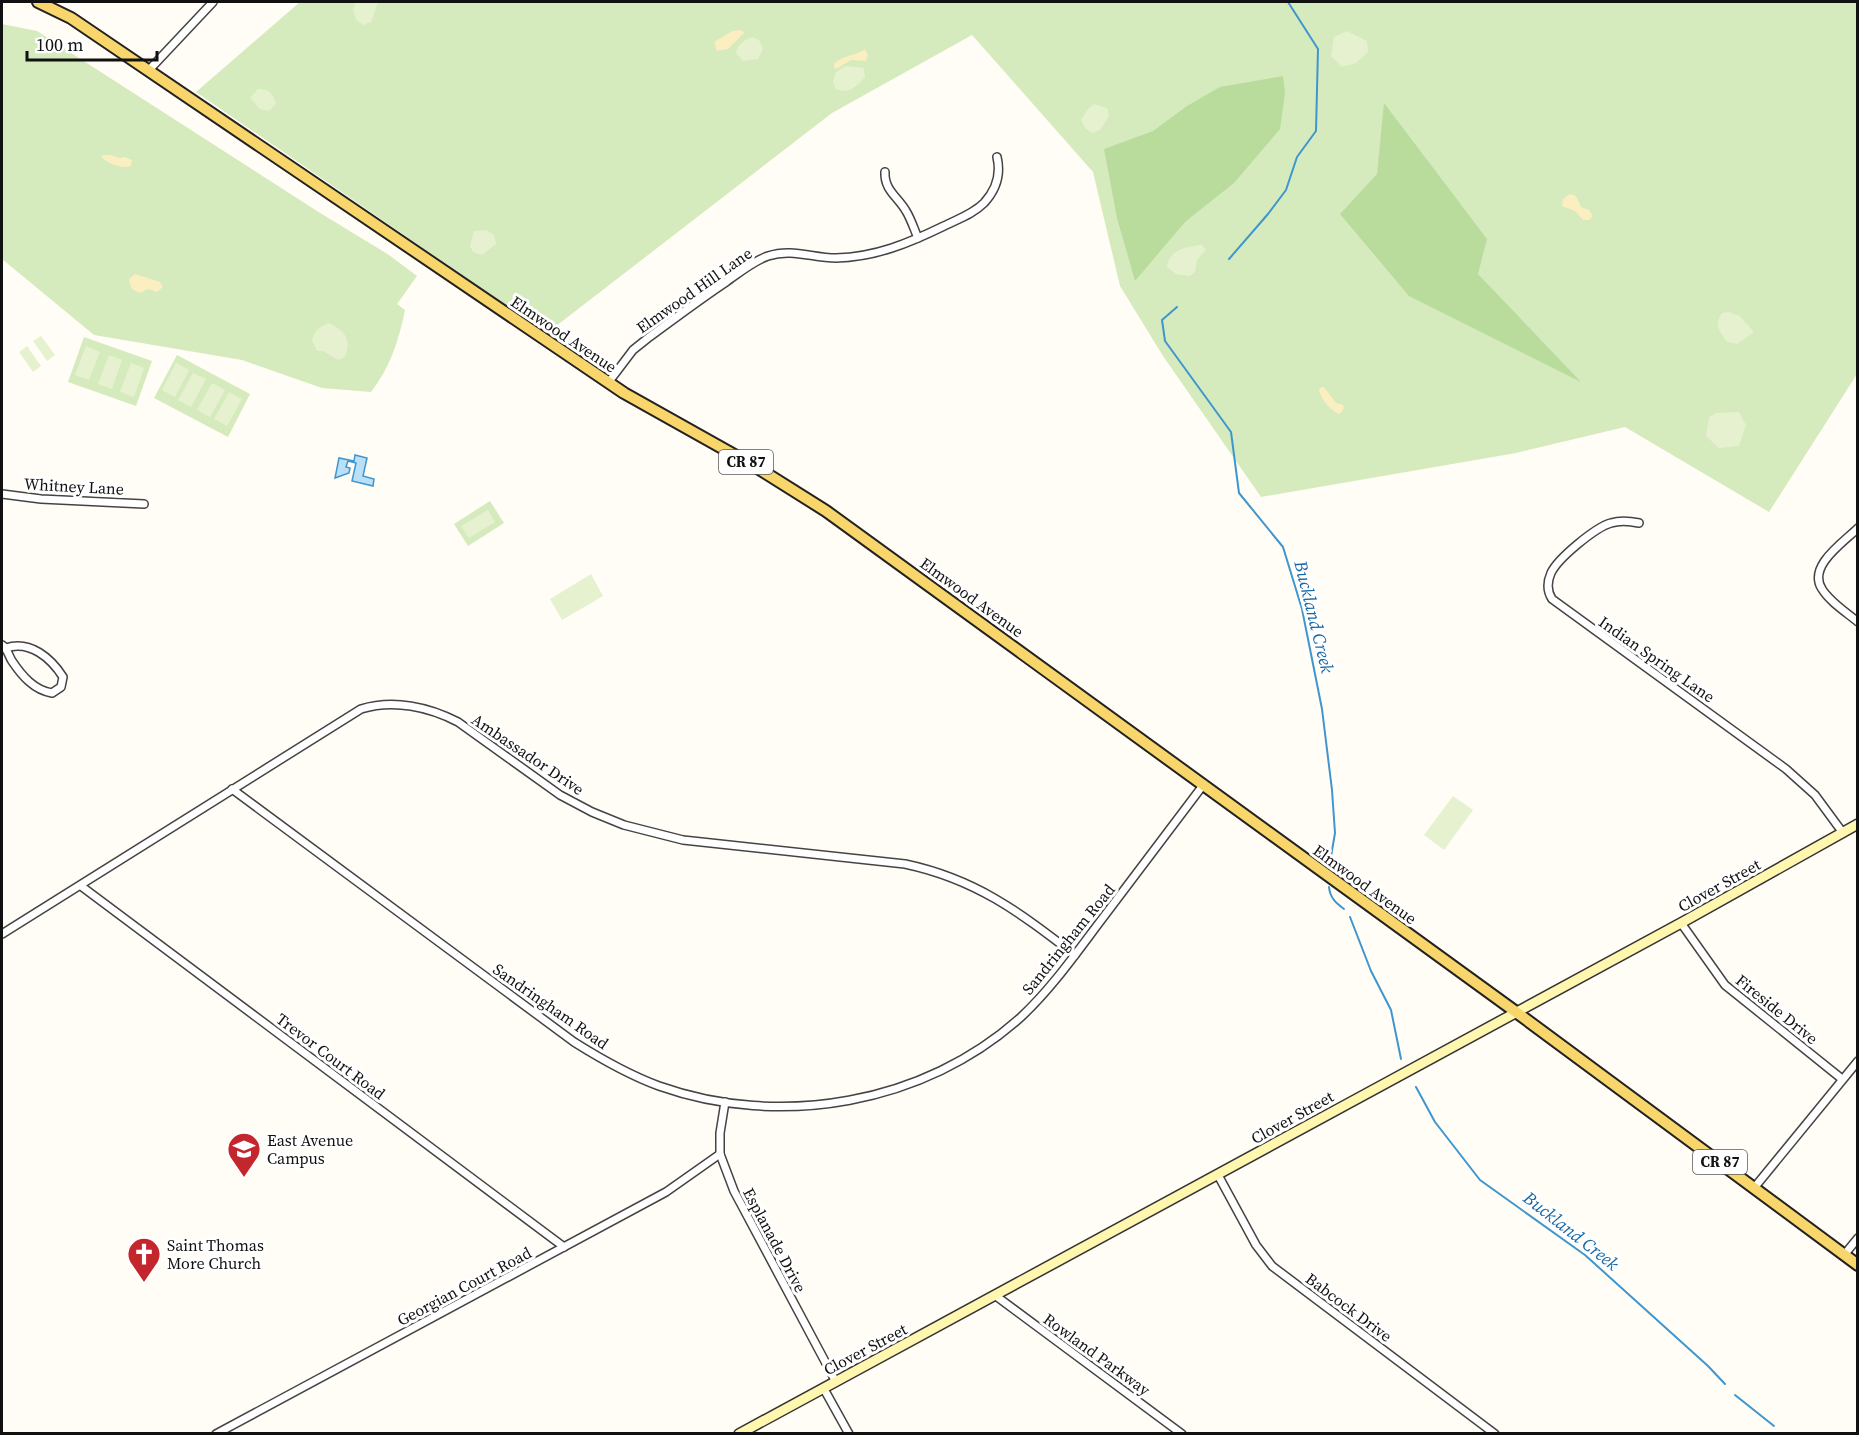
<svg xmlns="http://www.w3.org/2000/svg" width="1859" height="1435" font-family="'Source Serif 4',serif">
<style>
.green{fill:#d5ebbd}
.forest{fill:#b9dc9c}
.sand{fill:#fbeec1}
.pitch{fill:#e6f2cf}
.water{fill:#b9e0f7;stroke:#3f96cf;stroke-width:1.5}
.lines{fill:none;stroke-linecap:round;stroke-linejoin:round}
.stream{stroke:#3f96cf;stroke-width:2}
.minor-casing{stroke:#444;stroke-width:10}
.secondary-casing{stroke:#333;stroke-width:12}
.primary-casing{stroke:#222;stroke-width:14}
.minor{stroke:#fff;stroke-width:7}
.secondary{stroke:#fff6b0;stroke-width:9}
.primary{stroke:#f9d66b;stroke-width:10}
.labels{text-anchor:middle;stroke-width:6;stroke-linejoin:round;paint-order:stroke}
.shield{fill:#fff;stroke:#585858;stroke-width:1.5}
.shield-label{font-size:15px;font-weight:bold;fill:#111}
.street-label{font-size:16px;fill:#111;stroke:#fff}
.poi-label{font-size:16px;fill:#111;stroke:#fff;text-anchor:start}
.water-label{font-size:18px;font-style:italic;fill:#1768a6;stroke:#fff}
</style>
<rect width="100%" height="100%" fill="#fffdf5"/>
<g class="green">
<polygon points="300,2 1857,2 1857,374 1769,512 1625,427 1516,453 1261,497 1163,356 1120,286 1093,172 972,35 832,113 547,333 196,92"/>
<path d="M2,24L37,31L317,211L389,255L417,276L397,304L405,310C399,340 390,368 371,392L322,388L242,360L94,335L2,259Z"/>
<polygon points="84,337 152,361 136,406 68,382"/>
<polygon points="177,355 250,394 228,437 154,398"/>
<polygon points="490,501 504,523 468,546 454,524"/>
</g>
<g class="forest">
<polygon points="1283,76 1285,93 1280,129 1234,183 1185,222 1135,281 1117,218 1104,149 1153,131 1187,106 1220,87"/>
<polygon points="1384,103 1487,239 1478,274 1581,382 1409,296 1340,214 1377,174"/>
</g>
<g class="sand">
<polygon points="741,30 744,33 728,49 717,51 714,42 733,31"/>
<path d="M865,49L868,55L866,61L851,60L836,69L834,67V64C842,55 856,56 865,49Z"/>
<path d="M102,155H111L119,158L125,157L132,160L131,166C122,169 110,164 102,158Z"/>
<polygon points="1570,194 1576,196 1581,207 1589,210 1593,216 1589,220 1583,220 1575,211 1562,206 1563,199"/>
<path d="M135,274L160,282L163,287L157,292L148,289L140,293C132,290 130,288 129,279Z"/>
<path d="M1324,387L1336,403L1343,405L1344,408L1340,414C1331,412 1319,397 1319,388Z"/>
</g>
<g class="pitch">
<polygon points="356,2 378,2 371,22 363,25 356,20 353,10"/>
<polygon points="1347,31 1367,41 1368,52 1356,63 1342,67 1331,56 1334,37"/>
<path d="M752,37L759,40L763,49L758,59L743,61L736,53C738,44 743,41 752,37Z"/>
<path d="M846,66L864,68L865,77C856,87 849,94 836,89L833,82L836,72Z"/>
<path d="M258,89C270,89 273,94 276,104L269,111L260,109L250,98Z"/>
<polygon points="1094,104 1107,108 1109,116 1100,130 1092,133 1085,128 1081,120 1088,109"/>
<polygon points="486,230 494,235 496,244 482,255 473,252 470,246 474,231"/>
<path d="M1202,245L1206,250L1197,260L1195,272L1190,276L1176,274L1167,267C1168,250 1188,246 1202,245Z"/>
<path d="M1729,312L1740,316L1754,332L1737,344L1726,341C1719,330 1714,324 1722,313Z"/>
<path d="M329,323C345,331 352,339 345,357L338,360L323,351H317L312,340C315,330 319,327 329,323Z"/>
<polygon points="41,336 55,355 47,361 33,341"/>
<polygon points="27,346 41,366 33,372 19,352"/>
<polygon points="86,346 100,352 89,380 75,375"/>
<polygon points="109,355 122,360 112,389 98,384"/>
<polygon points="131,363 144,368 134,397 120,392"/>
<polygon points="176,363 189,370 175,397 162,390"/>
<polygon points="193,373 206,379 191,407 178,400"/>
<polygon points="212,383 225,390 210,417 197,410"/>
<polygon points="229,392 242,399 227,426 214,419"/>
<polygon points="1739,412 1746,425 1739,446 1719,448 1706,436 1709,417 1716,413"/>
<polygon points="488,510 495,522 469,538 461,526"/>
<polygon points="591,574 603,596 562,620 550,599"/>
<polygon points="1453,796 1473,810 1444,850 1424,835"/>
</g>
<polygon class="water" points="355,455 367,458 363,476 374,479 373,486 352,481 356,463 348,461 346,467 350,468 349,473 335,478 339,458 354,461"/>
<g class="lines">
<g class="stream">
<polyline points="1229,259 1268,214 1286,190 1297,157 1316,131 1318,49 1288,2"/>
<polyline points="1177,307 1162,320 1165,341 1231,432 1239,493 1283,547 1302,609 1322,709 1332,790 1335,833 1329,868"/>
<path d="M1329,887C1330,898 1336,903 1344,909"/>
<polyline points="1350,917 1371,971 1391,1010 1401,1059"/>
<polyline points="1416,1087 1435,1122 1480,1180 1585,1255 1708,1366 1725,1384"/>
<polyline points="1735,1395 1774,1426"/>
</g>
<defs>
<g id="minor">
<polyline points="149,70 213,2"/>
<path d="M885,172C884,190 898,197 906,211C911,219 914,229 918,238"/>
<path d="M608,383L633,350L648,338C674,319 699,300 726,282C739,273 753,261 768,256C792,248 812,258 836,258C876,257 909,243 944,226C958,219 973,214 984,203C996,190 1001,174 997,157"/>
<polyline points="2,494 41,499 144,504"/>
<path d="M1639,523C1630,521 1620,520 1611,523C1596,527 1558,558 1551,573C1547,582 1547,591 1552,599L1786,769L1815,795L1843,833"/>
<path d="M1858,528C1844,542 1807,566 1822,589C1830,602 1846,612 1858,622"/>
<path d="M2,645C8,649 8,655 12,661C22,676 34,690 52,693L61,687L63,677C51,658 30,640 6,648"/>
<path d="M232,789L574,1042C601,1059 629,1075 659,1086C780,1129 925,1104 1021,1017C1052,988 1077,952 1102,919C1136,874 1170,829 1204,784"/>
<polyline points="81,886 564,1247"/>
<polyline points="1681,923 1725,985 1842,1079"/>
<path d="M2,934L361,709C394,699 429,707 458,722L560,795L592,812L624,825L683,840L905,864C976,879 1019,912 1075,955"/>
<polyline points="725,1102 720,1133 720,1154 734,1191 836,1382"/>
<polyline points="1218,1175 1256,1245 1272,1266 1495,1434"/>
<polyline points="1754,1188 1858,1061"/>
<polyline points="1844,1255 1858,1238"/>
<polyline points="996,1296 1182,1434"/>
<polyline points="824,1389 849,1434"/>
<polyline points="216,1434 666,1192 720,1154"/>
</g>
<polyline id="secondary" points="739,1434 1681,923 1858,824"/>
<polyline id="primary" points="38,2 71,18 624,393 756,467 826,511 1516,1012 1858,1265"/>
</defs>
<use href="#minor" class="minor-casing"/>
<use href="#secondary" class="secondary-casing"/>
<use href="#primary" class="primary-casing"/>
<use href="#minor" class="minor"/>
<use href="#secondary" class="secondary"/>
<use href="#primary" class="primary"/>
</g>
<defs>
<symbol id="school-pin" viewBox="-11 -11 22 30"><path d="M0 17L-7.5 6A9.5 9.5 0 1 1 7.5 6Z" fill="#c4262e" stroke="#fff"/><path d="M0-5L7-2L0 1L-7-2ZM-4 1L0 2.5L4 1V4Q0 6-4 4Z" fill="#fff"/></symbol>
<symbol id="church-pin" viewBox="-11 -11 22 30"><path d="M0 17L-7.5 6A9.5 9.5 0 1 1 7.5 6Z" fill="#c4262e" stroke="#fff"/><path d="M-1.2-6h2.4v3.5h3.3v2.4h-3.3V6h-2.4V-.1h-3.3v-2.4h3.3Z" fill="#fff"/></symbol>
</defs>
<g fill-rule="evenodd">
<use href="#school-pin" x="225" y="1130" width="38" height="52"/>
<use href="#church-pin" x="125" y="1235" width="38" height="52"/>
</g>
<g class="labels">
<g class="shield">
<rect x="719" y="450" width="54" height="24" rx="4.5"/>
<rect x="1693" y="1150" width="54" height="24" rx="4.5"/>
</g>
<g class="shield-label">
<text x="746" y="467">CR 87</text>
<text x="1720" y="1167">CR 87</text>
</g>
<g class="street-label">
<text transform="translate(694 290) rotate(-35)" y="6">Elmwood Hill Lane</text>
<text transform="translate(564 334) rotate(34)" y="6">Elmwood Avenue</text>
<text transform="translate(74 486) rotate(3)" y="6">Whitney Lane</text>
<text transform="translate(972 597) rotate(36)" y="6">Elmwood Avenue</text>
<text transform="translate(1657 659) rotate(35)" y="6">Indian Spring Lane</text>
<text transform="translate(528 754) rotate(34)" y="6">Ambassador Drive</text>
<text transform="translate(1365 884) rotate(36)" y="6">Elmwood Avenue</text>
<text transform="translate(1719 885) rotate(-29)" y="6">Clover Street</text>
<text transform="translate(1068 939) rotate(-51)" y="6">Sandringham Road</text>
<text transform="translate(551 1006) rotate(35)" y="6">Sandringham Road</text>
<text transform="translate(1777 1009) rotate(39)" y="6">Fireside Drive</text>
<text transform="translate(331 1056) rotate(37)" y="6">Trevor Court Road</text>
<text transform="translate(1292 1117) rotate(-29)" y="6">Clover Street</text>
<text transform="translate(775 1240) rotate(62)" y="6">Esplanade Drive</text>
<text transform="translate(464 1286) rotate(-28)" y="6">Georgian Court Road</text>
<text transform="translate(1349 1307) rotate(37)" y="6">Babcock Drive</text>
<text transform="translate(865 1349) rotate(-28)" y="6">Clover Street</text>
<text transform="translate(1097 1354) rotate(36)" y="6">Rowland Parkway</text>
</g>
<g class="poi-label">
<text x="267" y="1146">East Avenue<tspan x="267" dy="18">Campus</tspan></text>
<text x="167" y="1251">Saint Thomas<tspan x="167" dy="18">More Church</tspan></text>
</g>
<g class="water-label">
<text transform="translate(1314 617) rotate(76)" y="6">Buckland Creek</text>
<text transform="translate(1571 1231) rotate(38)" y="6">Buckland Creek</text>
</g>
</g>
<rect width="1859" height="1435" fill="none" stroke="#111111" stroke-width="6"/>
<path d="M27 51v9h130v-9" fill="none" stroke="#111111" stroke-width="3"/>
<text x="36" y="51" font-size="18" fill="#111111" stroke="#ffffff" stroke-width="4.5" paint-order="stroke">100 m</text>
</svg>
